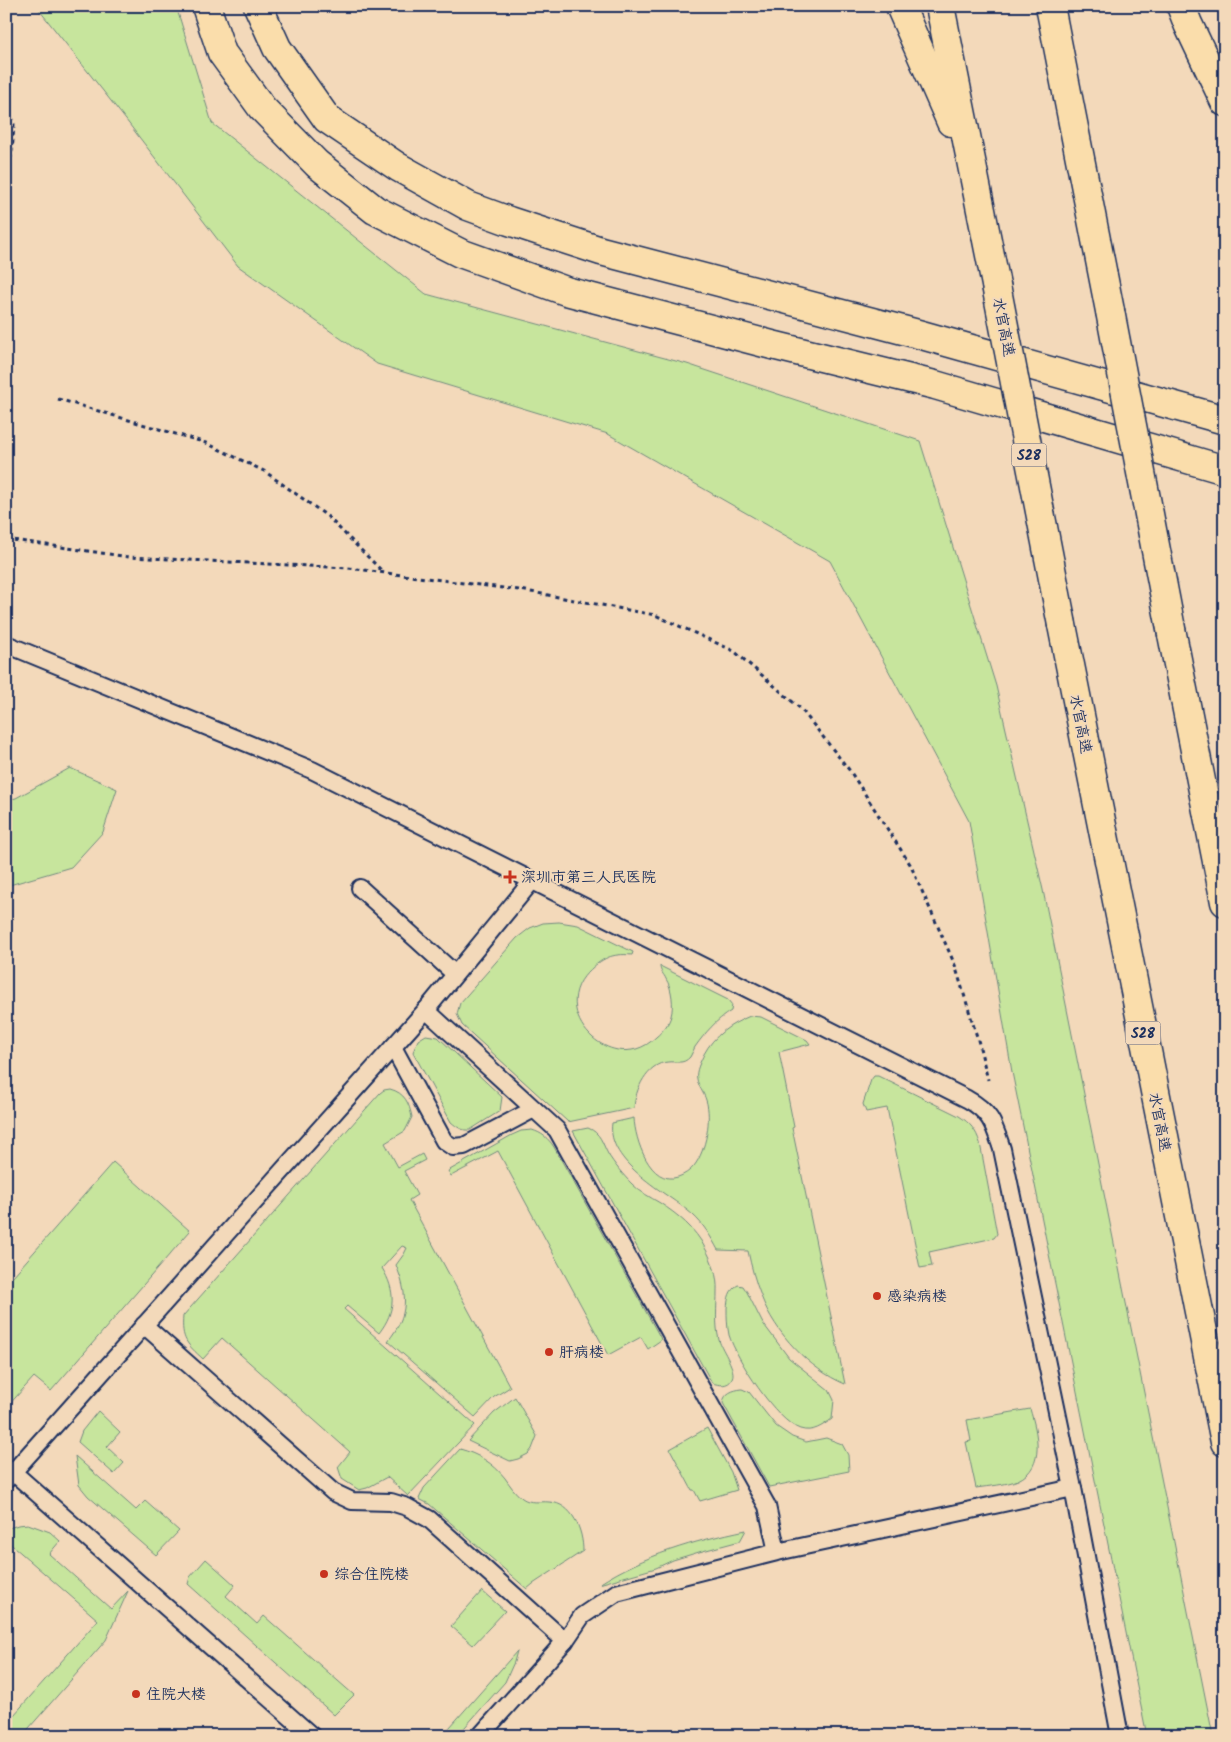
<svg xmlns="http://www.w3.org/2000/svg" width="1231" height="1742" font-family="Kalam,'LXGW WenKai TC',sans-serif">
<style>
.green{fill:#c7e59d;stroke:#718a7e}
.lines{fill:none;stroke-linecap:round;stroke-linejoin:round}
.lane-casing{stroke:#1b2f5e;stroke-width:20}
.highway-casing{stroke:#1b2f5e;stroke-width:31}
.path{stroke:#1b2f5e;stroke-width:3;stroke-dasharray:4 4;stroke-linecap:butt}
.lane{stroke:#f3d9ba;stroke-width:16}
.highway{stroke:#faddab;stroke-width:28}
.highway-bridge-casing{stroke:#1b2f5e;stroke-width:31;stroke-linecap:butt}
.highway-bridge{stroke:#faddab;stroke-width:28}
.poi-dot{fill:#c8321e;stroke:#f3d9ba;stroke-width:2}
.labels{text-anchor:middle;stroke-width:4;stroke-linejoin:round;paint-order:stroke}
.shield{fill:#f3d9ba;stroke:#5c627a;stroke-width:1}
.shield-label{font-size:14px;font-weight:bold;fill:#1b2f5e}
.street-label{font-size:15px;fill:#1b2f5e;stroke:#f3d9ba}
.poi-label{font-size:15px;fill:#1b2f5e;stroke:#f3d9ba;text-anchor:start}
</style>
<rect width="100%" height="100%" fill="#f3d9ba"/>
<filter id="ink" filterUnits="userSpaceOnUse"><feTurbulence type="fractalNoise" baseFrequency=".02" numOctaves="2"/><feDisplacementMap in="SourceGraphic" scale="10" xChannelSelector="R" yChannelSelector="G"/><feConvolveMatrix kernelMatrix="1 2 1 2 8 2 1 2 1" color-interpolation-filters="sRGB"/></filter>
<g filter="url(#ink)">
<g class="green">
<polygon points="36,6 176,6 212,123 426,294 687,364 920,441 996,686 1043,890 1213,1736 1147,1736 1012,1072 969,821 830,561 608,434 377,364 238,266 126,120"/>
<polygon points="70,768 117,789 103,832 71,867 6,886 6,800 16,798"/>
<path d="M559,922L578,925L633,952L632,955C612,953 602,958 588,972C547,1014 614,1079 656,1037C662,1032 669,1024 671,1016C674,1006 672,988 666,979C664,974 660,972 660,966L728,1000L732,1005L731,1011C716,1020 705,1033 695,1047C693,1050 692,1054 690,1057C683,1065 676,1061 668,1062C647,1063 635,1090 634,1108L568,1122L462,1025L457,1014L460,1003L517,938L530,928L543,923Z"/>
<path d="M750,1016L761,1017L807,1040L810,1044L779,1052L794,1127L792,1128L845,1384C809,1369 775,1333 761,1296C755,1281 751,1266 748,1251L718,1250C711,1237 704,1225 693,1215C667,1192 606,1164 612,1123L634,1118C635,1140 650,1186 678,1177C684,1175 690,1171 694,1166C706,1151 712,1118 706,1100C704,1093 698,1086 697,1079C695,1071 701,1061 704,1054C714,1035 731,1024 750,1016Z"/>
<path d="M426,1035L438,1037L502,1097L500,1111L470,1130C462,1131 457,1127 451,1122L413,1052L418,1040Z"/>
<path d="M874,1076H878L959,1116C970,1123 976,1130 980,1143L997,1234L994,1238L929,1252L932,1266L920,1268L887,1108L866,1112L863,1104L871,1080Z"/>
<path d="M390,1089C405,1093 409,1103 412,1117L405,1131L385,1143L398,1167L422,1154L425,1160L404,1171L417,1195L409,1200L510,1387L494,1397L475,1417L388,1341C409,1315 408,1295 396,1265L404,1254L407,1248L402,1246L382,1268C396,1291 396,1311 379,1333L347,1306L344,1309L475,1425L408,1496L387,1477L367,1488L359,1490L342,1479L338,1467L350,1452L222,1338L203,1359C187,1344 181,1340 183,1316L380,1093L384,1090Z"/>
<path d="M588,1128C601,1133 602,1143 608,1154C614,1164 623,1175 632,1184C640,1192 650,1197 660,1203C677,1214 696,1229 705,1248C712,1260 718,1277 717,1291C717,1308 715,1324 719,1340C722,1351 737,1369 732,1379C728,1387 719,1385 712,1383L573,1131Z"/>
<path d="M532,1130C542,1133 548,1138 554,1147L660,1337L661,1340L648,1349L641,1337L608,1355L498,1151L451,1176L448,1171L512,1135L521,1131Z"/>
<polygon points="113,1162 190,1231 51,1391 34,1377 6,1408 6,1284"/>
<path d="M738,1285L743,1286L747,1292L762,1322L789,1358L829,1390L834,1400L832,1419C822,1426 813,1433 800,1429C776,1421 736,1358 729,1335C727,1326 727,1316 727,1308C728,1298 729,1290 738,1285Z"/>
<path d="M742,1389L749,1392L776,1426L792,1437L806,1442L826,1438L842,1444L848,1455L849,1471L769,1487L723,1403C724,1393 733,1390 742,1389Z"/>
<polygon points="515,1397 537,1436 532,1449 528,1454 518,1459 510,1461 468,1441 494,1413"/>
<path d="M1030,1409C1037,1432 1046,1467 1018,1480C1006,1485 989,1486 976,1488L966,1442L971,1441L967,1420Z"/>
<polygon points="98,1411 120,1432 107,1447 124,1463 114,1474 78,1442 82,1431"/>
<polygon points="707,1428 731,1472 737,1490 700,1501 694,1490 692,1490 670,1449"/>
<path d="M460,1449C478,1454 493,1463 505,1478C510,1485 515,1493 522,1498C530,1504 540,1501 549,1502C573,1503 583,1531 583,1551L533,1584L527,1589L429,1504L419,1499L424,1488Z"/>
<polygon points="75,1456 136,1510 145,1501 179,1531 156,1555 88,1496 79,1485"/>
<polygon points="28,1524 50,1532 60,1541 49,1554 111,1609 128,1591 106,1640 22,1736 6,1736 6,1724 98,1620 6,1540 6,1529 18,1525"/>
<path d="M746,1530L740,1541L699,1552L673,1560L656,1568L599,1584C644,1555 694,1541 746,1530Z"/>
<polygon points="206,1559 235,1585 226,1596 257,1624 264,1616 354,1695 334,1715 188,1584 190,1577"/>
<polygon points="482,1591 505,1611 473,1645 451,1626"/>
<polygon points="517,1651 514,1662 505,1682 457,1736 442,1736"/>
</g>
<g class="lines">
<defs>
<g id="lane">
<path d="M6,644L312,770L967,1099C991,1112 994,1125 1002,1149L1073,1488L1120,1736"/>
<polyline points="360,888 455,974"/>
<polyline points="426,1010 557,1130 767,1506 777,1552"/>
<polyline points="393,1047 444,1141 453,1147 464,1146 534,1109"/>
<polyline points="144,1325 333,1492 352,1501 391,1502 407,1507 429,1519 565,1641"/>
<polyline points="13,1472 312,1736"/>
<polyline points="6,1480 426,1010 532,881"/>
<polyline points="480,1736 565,1641 582,1616 616,1593 777,1552 1073,1488"/>
</g>
<g id="highway">
<polyline points="206,6 222,53 262,108 317,164 375,210 460,253 566,291 772,345 935,385 1225,470"/>
<polyline points="258,6 277,48 327,119 398,167 468,206 509,221 601,251 918,334 1225,420"/>
<polyline points="900,6 951,122"/>
<polyline points="940,6 996,285"/>
<polyline points="1050,6 1110,311"/>
<polyline points="1181,6 1188,24 1225,102"/>
<polyline points="1062,625 1225,1442"/>
<polyline points="1172,634 1225,902"/>
</g>
</defs>
<use href="#lane" class="lane-casing"/>
<use href="#highway" class="highway-casing"/>
<g class="path">
<polyline points="6,101 14,124 12,155 6,168"/>
<polyline points="58,399 206,443 264,471 327,516 383,572"/>
<polyline points="6,539 129,557 348,568 526,591 655,615 734,651 801,709 850,771 910,864 955,965 978,1040 988,1080"/>
</g>
<use href="#lane" class="lane"/>
<use href="#highway" class="highway"/>
<defs>
<g id="highway-bridge">
<polyline points="996,285 1062,625"/>
<polyline points="1110,311 1172,634"/>
</g>
</defs>
<use href="#highway-bridge" class="highway-bridge-casing"/>
<use href="#highway-bridge" class="highway-bridge"/>
</g>
</g>
<g class="poi-dot">
<path d="M507.5 869.5h5v5h5v5h-5v5h-5v-5h-5v-5h5z"/>
<circle cx="877" cy="1296" r="5"/>
<circle cx="549" cy="1352" r="5"/>
<circle cx="324" cy="1574" r="5"/>
<circle cx="136" cy="1694" r="5"/>
</g>
<g class="labels">
<g class="shield">
<rect x="1011.5" y="443.5" width="35" height="23" rx="4"/>
<rect x="1125.5" y="1021.5" width="35" height="23" rx="4"/>
</g>
<g class="shield-label">
<text x="1029" y="460">S28</text>
<text x="1143" y="1038">S28</text>
</g>
<g class="street-label">
<text transform="translate(1004 327) rotate(79)" y="5">水官高速</text>
<text transform="translate(1081 724) rotate(79)" y="5">水官高速</text>
<text transform="translate(1160 1122) rotate(79)" y="5">水官高速</text>
</g>
<g class="poi-label">
<text x="521" y="882">深圳市第三人民医院</text>
<text x="887" y="1301">感染病楼</text>
<text x="559" y="1357">肝病楼</text>
<text x="334" y="1579">综合住院楼</text>
<text x="146" y="1699">住院大楼</text>
</g>
</g>
<rect width="1231" height="1742" fill="none" stroke="#f3d9ba" stroke-width="25"/>
<rect x="12" y="12" width="1206" height="1717" fill="none" stroke="#1b2f5e" stroke-width="2" filter="url(#ink)"/>
</svg>
